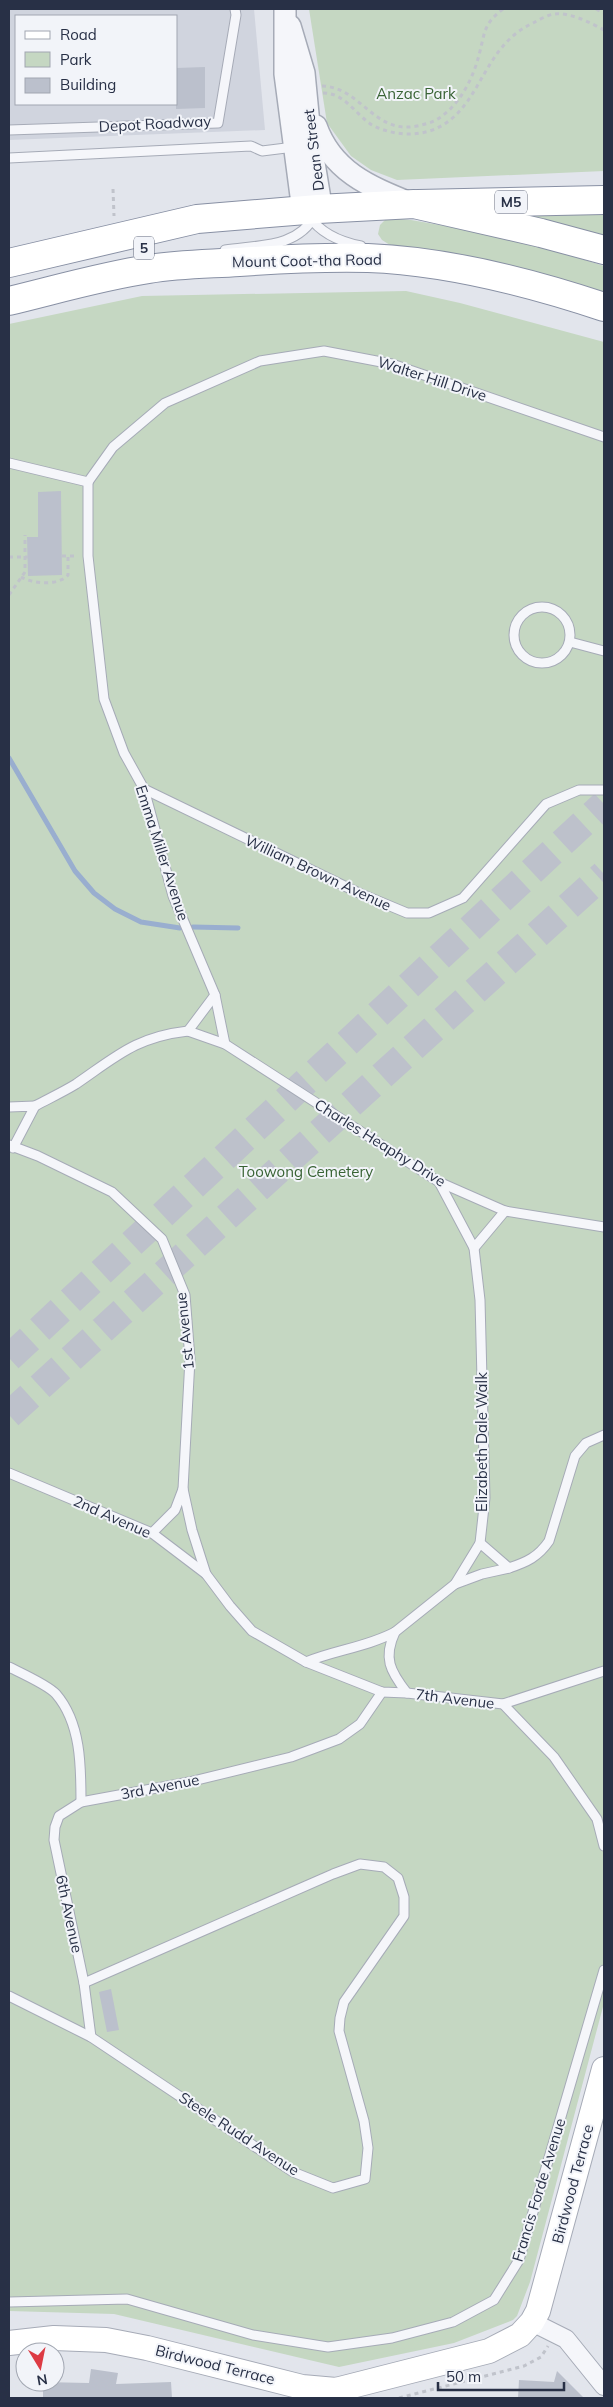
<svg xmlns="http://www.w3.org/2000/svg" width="613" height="2407" font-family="Mulish,sans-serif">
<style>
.built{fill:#d0d4de;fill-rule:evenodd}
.green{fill:#c5d7c2}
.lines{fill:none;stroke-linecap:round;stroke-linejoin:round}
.stream{stroke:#99aecf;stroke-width:5}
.building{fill:#bbc0cc}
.motorway-tunnel{stroke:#bdc1cb;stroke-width:28;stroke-dasharray:28 14;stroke-linecap:butt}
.service-casing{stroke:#a6abb7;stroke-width:11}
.minor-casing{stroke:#a6abb7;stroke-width:20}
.tertiary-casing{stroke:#a6abb7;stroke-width:24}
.secondary-casing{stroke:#a6abb7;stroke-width:26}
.trunk-casing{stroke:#8890a4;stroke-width:30}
.motorway-casing{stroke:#8890a4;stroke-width:30}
.path{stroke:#c0c3cb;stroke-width:3;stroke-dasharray:4 4;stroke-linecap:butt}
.service{stroke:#f5f6fa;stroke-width:9}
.minor{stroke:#f5f6fa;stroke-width:18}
.tertiary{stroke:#f5f6fa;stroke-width:21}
.secondary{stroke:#fff;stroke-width:24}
.trunk{stroke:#fff;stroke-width:28}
.motorway{stroke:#fff;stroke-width:28}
.labels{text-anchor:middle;stroke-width:4;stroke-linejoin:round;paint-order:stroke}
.shield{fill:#f2f4f9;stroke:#656b7c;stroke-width:1}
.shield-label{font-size:14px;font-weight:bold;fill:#283046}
.park-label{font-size:15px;fill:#386334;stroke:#f2f4f9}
.street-label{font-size:15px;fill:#283046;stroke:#f2f4f9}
</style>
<rect width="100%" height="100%" fill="#e2e5ec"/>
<path class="built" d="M9,9H254L265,130L9,140ZM16,16H176V104H16Z"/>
<g class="green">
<polygon points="309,9 604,9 604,171 397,180 371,170 351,156 327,123"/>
<polygon points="604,212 604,243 518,215"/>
<polygon points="387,218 411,220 515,238 604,266 604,297 390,245 382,240 378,234 380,225"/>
<polygon points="406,291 460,303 604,342 604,2003 530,2282 517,2316 513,2320 454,2343 339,2367 114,2314 9,2311 9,324 142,296"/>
</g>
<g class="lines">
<g class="stream">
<polyline points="9,758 75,871 94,893 115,909 141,922 180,928"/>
<polyline points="193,927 238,928"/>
</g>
</g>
<g class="building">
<polygon points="205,67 205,108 176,109 176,68"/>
<polygon points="61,491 62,575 28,576 27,537 38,537 38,492"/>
<polygon points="111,1989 119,2030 107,2032 99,1992"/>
<polygon points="91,2369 118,2373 116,2384 171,2382 172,2398 43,2398 43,2382 89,2383"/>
<polygon points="557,2371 584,2398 518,2398 519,2380 554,2382"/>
</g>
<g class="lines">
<g class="motorway-tunnel">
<polyline points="9,1358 604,804"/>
<polyline points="9,1415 604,874"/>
</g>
<defs>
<g id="service">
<polyline points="9,130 218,123 236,15 235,9"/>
<polyline points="9,158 251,146 262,151 294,147"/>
<path d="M309,216C321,234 341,242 361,246"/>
<path d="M225,250C259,245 298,248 315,215"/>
<polyline points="9,463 88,482"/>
<polyline points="88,482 88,556 104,699 124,753 144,789 173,896 215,995 225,1044"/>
<polyline points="88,482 113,447 165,403 260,361 324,351 392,364 604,437"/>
<circle cx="542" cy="635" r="28"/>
<polyline points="570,642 604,651"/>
<polyline points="144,789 359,893 407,913 429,913 463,898 546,804 579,790 604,790"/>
<polyline points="215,995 188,1031 225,1044 439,1182 505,1211 604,1227"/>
<path d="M35,1106C48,1099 63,1092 76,1084C117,1056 136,1037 188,1031"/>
<polyline points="9,1107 35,1106 13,1148"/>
<polyline points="9,1145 38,1156 112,1192 162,1239 185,1295 190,1359 183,1489"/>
<polyline points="439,1182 474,1248 505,1211"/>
<polyline points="9,1473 152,1533 206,1574 230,1606 252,1631 306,1662 382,1692 407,1693 503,1704 604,1671"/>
<polyline points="152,1533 175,1510 183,1489 192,1530 206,1574"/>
<path d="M509,1568C527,1562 538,1557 549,1541L575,1456L586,1443L604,1435"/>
<polyline points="455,1584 482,1574 509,1568 480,1543"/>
<polyline points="395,1632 455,1584 480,1543 485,1498 480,1300 474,1248"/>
<path d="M306,1662C335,1650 367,1647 395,1632C383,1658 390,1671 407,1693"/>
<path d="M9,1667C21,1673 48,1685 56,1694C81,1723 81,1766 81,1802"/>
<polyline points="503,1704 554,1757 597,1819 604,1846"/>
<polyline points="9,1996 91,2037 293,2172 333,2188 365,2179 368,2148 364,2121 339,2031 340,2018 344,2002 404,1916 404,1897 398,1878 384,1867 360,1864 333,1874 84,1983"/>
<polyline points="91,2037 84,1983 54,1840 55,1827 59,1816 81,1802 189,1782 291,1757 339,1739 360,1724 382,1692"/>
<polyline points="9,2302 127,2299 253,2335 328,2347 392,2338 453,2322 494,2300 519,2260 604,1970"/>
</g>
<polyline id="minor" points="532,2322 566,2339 604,2386"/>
<g id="tertiary">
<polyline points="285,9 285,74 301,196 306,210"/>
<polyline points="290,26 304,73 311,145 320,199 318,209"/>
<path d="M316,126C332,171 368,186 410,203"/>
</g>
<polyline id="secondary" points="9,2343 54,2338 106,2340 147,2348 302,2387 336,2390 489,2351 520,2335 532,2322 538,2311 604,2069"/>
<g id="trunk">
<polyline points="9,263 197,219 318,209 414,204 541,233 604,250"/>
<path d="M9,301C55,290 102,276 149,269C179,264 209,264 239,262C282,259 325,257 368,258C448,261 529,282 604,307"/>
</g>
<polyline id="motorway" points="418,204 604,200"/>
</defs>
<use href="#service" class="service-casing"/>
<use href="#minor" class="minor-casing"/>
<use href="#tertiary" class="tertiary-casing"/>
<use href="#secondary" class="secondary-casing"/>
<use href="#trunk" class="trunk-casing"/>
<use href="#motorway" class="motorway-casing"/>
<g class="path">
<polyline points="596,9 604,13"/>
<path d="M322,86C361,87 374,135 417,126C426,124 435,122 442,116C461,102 473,78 479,55C485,33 483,24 503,9"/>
<path d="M323,93C345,93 355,114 372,125C391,135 416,137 435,129C482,109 481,47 533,23C539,20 547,15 554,14C570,12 591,23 604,30"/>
<polyline points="113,189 114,216"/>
<polyline points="62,556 78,556"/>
<polyline points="9,557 28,557"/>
<path d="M21,577C33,584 59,586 68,575V556"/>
<polyline points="9,595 25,572 25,535"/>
<polyline points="399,2398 524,2366 541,2357 548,2346"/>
</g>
<use href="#service" class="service"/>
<use href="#minor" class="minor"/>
<use href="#tertiary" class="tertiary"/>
<use href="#secondary" class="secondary"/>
<use href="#trunk" class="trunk"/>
<use href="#motorway" class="motorway"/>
</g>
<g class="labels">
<g class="shield">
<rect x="495" y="190.5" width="32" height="23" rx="4"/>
<rect x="134" y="236.5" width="20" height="23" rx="4"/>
</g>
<g class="shield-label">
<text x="511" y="207">M5</text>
<text x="144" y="253">5</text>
</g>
<g class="park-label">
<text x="416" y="99">Anzac Park</text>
<text x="306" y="1177">Toowong Cemetery</text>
</g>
<g class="street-label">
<text transform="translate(155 124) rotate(-3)" y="5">Depot Roadway</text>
<text transform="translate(314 150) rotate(-97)" y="5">Dean Street</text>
<text transform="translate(307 261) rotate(-1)" y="5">Mount Coot-tha Road</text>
<text transform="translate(432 379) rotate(18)" y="5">Walter Hill Drive</text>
<text transform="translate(162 853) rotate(72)" y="5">Emma Miller Avenue</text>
<text transform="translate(318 873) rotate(25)" y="5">William Brown Avenue</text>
<text transform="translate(380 1143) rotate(32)" y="5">Charles Heaphy Drive</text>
<text transform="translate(185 1331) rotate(-96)" y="5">1st Avenue</text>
<text transform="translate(482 1442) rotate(-90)" y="5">Elizabeth Dale Walk</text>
<text transform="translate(112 1517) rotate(24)" y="5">2nd Avenue</text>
<text transform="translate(455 1699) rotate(7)" y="5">7th Avenue</text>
<text transform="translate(160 1787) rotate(-11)" y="5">3rd Avenue</text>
<text transform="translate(69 1914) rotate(78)" y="5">6th Avenue</text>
<text transform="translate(239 2134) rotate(33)" y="5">Steele Rudd Avenue</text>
<text transform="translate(573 2184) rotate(-75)" y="5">Birdwood Terrace</text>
<text transform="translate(539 2190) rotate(-73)" y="5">Francis Forde Avenue</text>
<text transform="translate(215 2365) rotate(14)" y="5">Birdwood Terrace</text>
</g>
</g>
<rect width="613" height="2407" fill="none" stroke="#283046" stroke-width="20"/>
<rect x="15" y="15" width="162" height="90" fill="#f2f4f9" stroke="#a1a6b1"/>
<rect x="25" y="31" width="25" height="8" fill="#ffffff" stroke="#a1a6b1"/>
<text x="60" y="40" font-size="15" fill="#283046">Road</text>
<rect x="25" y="52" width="25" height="15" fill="#c5d7c2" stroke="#a1a6b1"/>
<text x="60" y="65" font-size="15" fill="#283046">Park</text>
<rect x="25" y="78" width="25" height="15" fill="#bbc0cc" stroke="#a1a6b1"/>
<text x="60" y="90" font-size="15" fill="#283046">Building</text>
<g transform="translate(40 2367) rotate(170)"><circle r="24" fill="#f2f4f9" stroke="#a1a6b1"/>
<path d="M0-4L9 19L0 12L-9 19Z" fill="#dd3b44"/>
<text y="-8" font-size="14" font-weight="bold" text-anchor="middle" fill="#283046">N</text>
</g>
<path d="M438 2382v8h126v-8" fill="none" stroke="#283046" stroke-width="2.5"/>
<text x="446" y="2382" font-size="15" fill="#283046" stroke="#f2f4f9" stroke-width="4" paint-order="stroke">50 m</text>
</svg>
